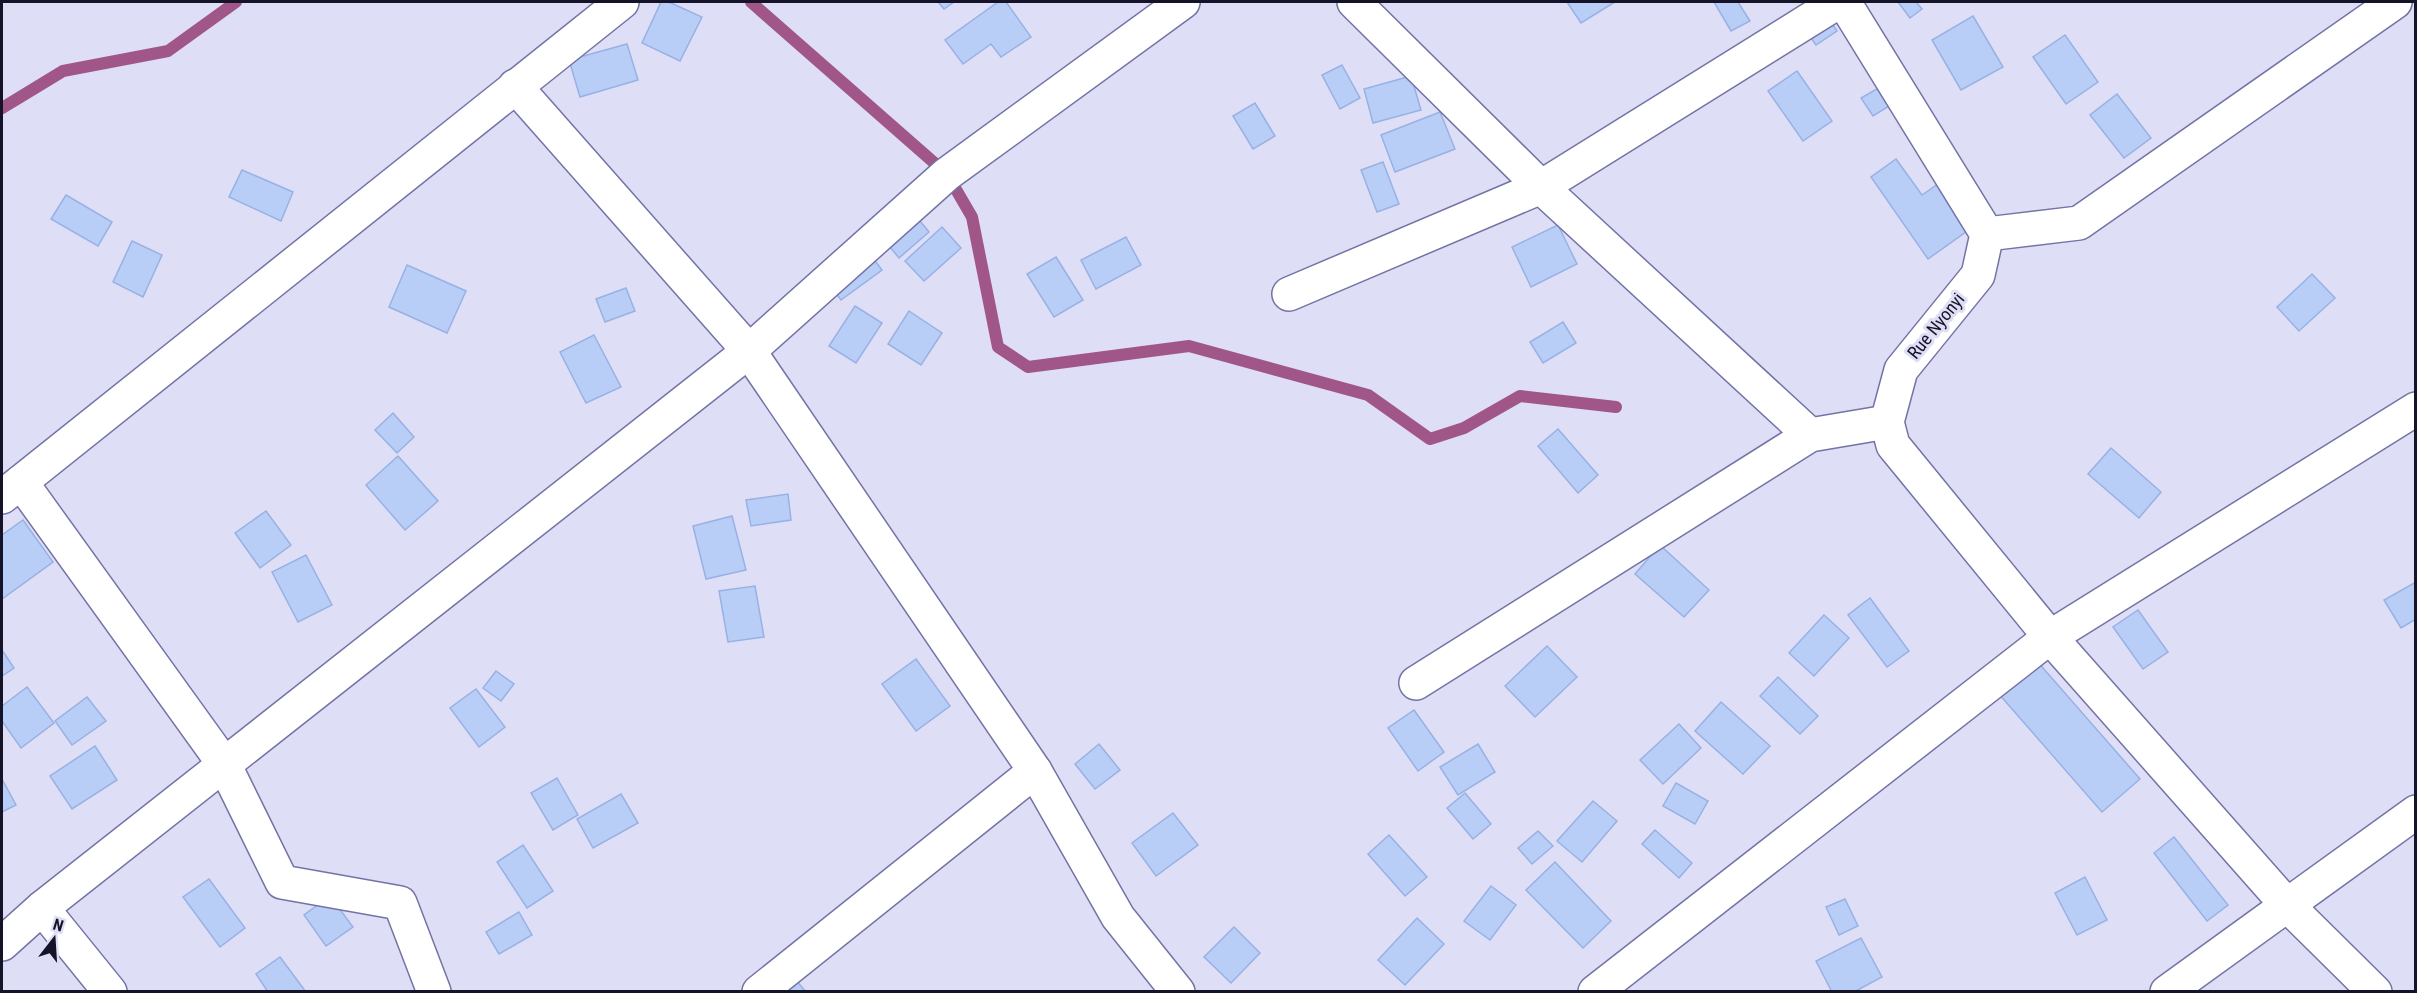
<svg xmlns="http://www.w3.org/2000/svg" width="2417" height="993" font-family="'Roboto Condensed',sans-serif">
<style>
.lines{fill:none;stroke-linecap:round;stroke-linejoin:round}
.stream{stroke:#a1568a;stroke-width:12}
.building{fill:#b9cef7;stroke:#98b1e4;stroke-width:1.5}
.minor-casing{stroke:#7373a6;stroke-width:36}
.minor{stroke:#fff;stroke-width:33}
.labels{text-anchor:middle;stroke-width:6;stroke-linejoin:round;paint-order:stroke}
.street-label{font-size:18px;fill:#141327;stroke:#dedff6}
</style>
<rect width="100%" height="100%" fill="#dedff6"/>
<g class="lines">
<g class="stream">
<polyline points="751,2 947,174 972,217 998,347 1028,367 1189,346 1368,395 1430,439 1464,428 1520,396 1616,407"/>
<polyline points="2,108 63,71 168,51 236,2"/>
</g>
</g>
<g class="building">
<polygon points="661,2 669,2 702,17 680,61 642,43"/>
<polygon points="938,2 954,2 944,9"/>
<polygon points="998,2 1006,2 1031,37 1001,57 991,44 963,64 945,40"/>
<polygon points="1567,2 1615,2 1581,23"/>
<polygon points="1714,2 1738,2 1750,21 1731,31"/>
<polygon points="1898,2 1916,2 1922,9 1910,18"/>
<polygon points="1827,16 1837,31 1816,45 1806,31"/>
<polygon points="1973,16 2003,67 1961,90 1932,40"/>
<polygon points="2065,35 2098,82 2066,104 2033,57"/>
<polygon points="627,44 638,80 580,97 569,60"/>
<polygon points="1342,65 1360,98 1340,109 1322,75"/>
<polygon points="1797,71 1832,121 1803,141 1768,91"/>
<polygon points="1411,76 1421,110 1373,123 1364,89"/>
<polygon points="1882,86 1894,103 1873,116 1861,98"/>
<polygon points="2117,94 2151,138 2124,158 2090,115"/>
<polygon points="1255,103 1275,136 1253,149 1233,116"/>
<polygon points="1440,112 1455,149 1395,172 1381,135"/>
<polygon points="1896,159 1922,195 1938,184 1970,229 1928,259 1871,177"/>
<polygon points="1383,162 1399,204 1377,212 1361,170"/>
<polygon points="242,170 293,192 281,221 229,197"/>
<polygon points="66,195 112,222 98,246 51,219"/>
<polygon points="911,210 929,232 899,258 881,236"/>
<polygon points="1558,225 1577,264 1531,287 1512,247"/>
<polygon points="942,227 961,248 924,281 905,261"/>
<polygon points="1126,237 1141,265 1096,289 1081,260"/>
<polygon points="132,241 162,255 143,297 113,282"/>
<polygon points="870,254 882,270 841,300 829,284"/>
<polygon points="1056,257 1083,300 1054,317 1027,274"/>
<polygon points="407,265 466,291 447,333 389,307"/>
<polygon points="2312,274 2335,298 2299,331 2277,307"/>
<polygon points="626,288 635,311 605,322 596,299"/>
<polygon points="855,306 882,323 856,363 829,346"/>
<polygon points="909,311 942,333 921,365 888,344"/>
<polygon points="1563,322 1576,343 1543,363 1530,342"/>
<polygon points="594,335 621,387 586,403 560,352"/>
<polygon points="393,413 414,437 397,453 375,430"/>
<polygon points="1558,429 1598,475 1578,493 1538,446"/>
<polygon points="2111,448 2161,492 2139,518 2088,474"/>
<polygon points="398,456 438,501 405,530 366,485"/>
<polygon points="788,494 791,520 751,526 746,500"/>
<polygon points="266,511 291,545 260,568 235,533"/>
<polygon points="732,516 746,570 706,579 693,526"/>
<polygon points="23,520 53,562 2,599 2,535"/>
<polygon points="1660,545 1709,590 1684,617 1635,574"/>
<polygon points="306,555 332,605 298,622 272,572"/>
<polygon points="2416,582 2416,619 2401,628 2384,600"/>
<polygon points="755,586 764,637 728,642 719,591"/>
<polygon points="1870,598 1909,651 1887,667 1848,615"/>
<polygon points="2138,610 2168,652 2143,669 2113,627"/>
<polygon points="1824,615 1849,638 1814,676 1789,653"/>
<polygon points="1547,646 1577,677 1535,717 1505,686"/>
<polygon points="2,650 14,668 2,676"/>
<polygon points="916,659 950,706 916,731 882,684"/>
<polygon points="2036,660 2140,779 2102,812 1998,693"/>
<polygon points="496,671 514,684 501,701 483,688"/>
<polygon points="1778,677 1818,716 1800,734 1760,696"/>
<polygon points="27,687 54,723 21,748 2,721 2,706"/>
<polygon points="476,689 505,727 479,747 450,708"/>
<polygon points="87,697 106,721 72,745 55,721"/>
<polygon points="1721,702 1770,746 1743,774 1695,731"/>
<polygon points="1414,710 1444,752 1418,771 1388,728"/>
<polygon points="1679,724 1701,748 1663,784 1640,760"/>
<polygon points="1099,744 1120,770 1095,789 1075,764"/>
<polygon points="1478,744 1495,772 1458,795 1440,767"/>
<polygon points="95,746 117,780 72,809 50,776"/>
<polygon points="557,778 578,815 553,830 531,793"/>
<polygon points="2,779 16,805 2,812"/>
<polygon points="1676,783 1708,801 1695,824 1663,806"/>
<polygon points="1465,793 1491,824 1473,839 1447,808"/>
<polygon points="621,794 638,823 593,848 577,819"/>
<polygon points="1593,801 1617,821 1582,862 1557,841"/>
<polygon points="1173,813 1198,845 1156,876 1132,843"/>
<polygon points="1655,830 1692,863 1679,878 1642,844"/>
<polygon points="1538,831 1553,846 1532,864 1518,848"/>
<polygon points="1389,835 1427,877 1405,896 1368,854"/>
<polygon points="2174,837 2228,905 2207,921 2154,853"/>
<polygon points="523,845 553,891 527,908 497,862"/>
<polygon points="1555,862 1611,921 1583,948 1526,890"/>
<polygon points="2085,877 2107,920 2077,935 2055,893"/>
<polygon points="209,879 245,928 220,947 183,897"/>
<polygon points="1491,886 1516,905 1490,940 1464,921"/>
<polygon points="330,896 353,927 326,946 304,915"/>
<polygon points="1845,899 1858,926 1839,935 1826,907"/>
<polygon points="519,912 532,935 499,954 486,932"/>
<polygon points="1417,918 1444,944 1405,985 1378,960"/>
<polygon points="1234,927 1260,953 1231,983 1204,957"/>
<polygon points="1861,938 1882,977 1854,992 1832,992 1816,961"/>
<polygon points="280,957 306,992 268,992 256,974"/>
<polygon points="796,980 806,992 782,992"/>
</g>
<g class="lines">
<defs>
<g id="minor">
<polyline points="1354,2 1541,187 1810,435"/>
<polyline points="1844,2 1987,234 1978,275 1901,370 1887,422 1893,445 2050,637 2287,905 2375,992"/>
<polyline points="515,86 749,351 1035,771 1118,917 1178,992"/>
<polyline points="1987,234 2079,223 2395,2"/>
<polyline points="1289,294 1541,187 1838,2"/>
<polyline points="21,482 224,764 282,882 400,903 434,992"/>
<polyline points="2,497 622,2"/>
<polyline points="1416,683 1810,435 1887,422"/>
<polyline points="42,908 110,992"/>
<polyline points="2,944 42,908 749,351 947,174 1183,2"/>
<polyline points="759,992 1035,771"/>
<polyline points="1595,992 2050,637 2416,409"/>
<polyline points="2167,992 2416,812"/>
</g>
</defs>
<use href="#minor" class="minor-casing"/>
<use href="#minor" class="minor"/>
</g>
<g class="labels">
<g class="street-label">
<text transform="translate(1936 326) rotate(-51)" y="6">Rue Nyonyi</text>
</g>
</g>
<rect width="2417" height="993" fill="none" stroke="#141327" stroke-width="6"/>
<g transform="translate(54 939) rotate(17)" stroke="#dedff6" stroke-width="4.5" paint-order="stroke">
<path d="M0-4.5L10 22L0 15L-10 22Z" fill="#141327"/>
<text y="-9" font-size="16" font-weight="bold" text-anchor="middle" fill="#141327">N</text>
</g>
</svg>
